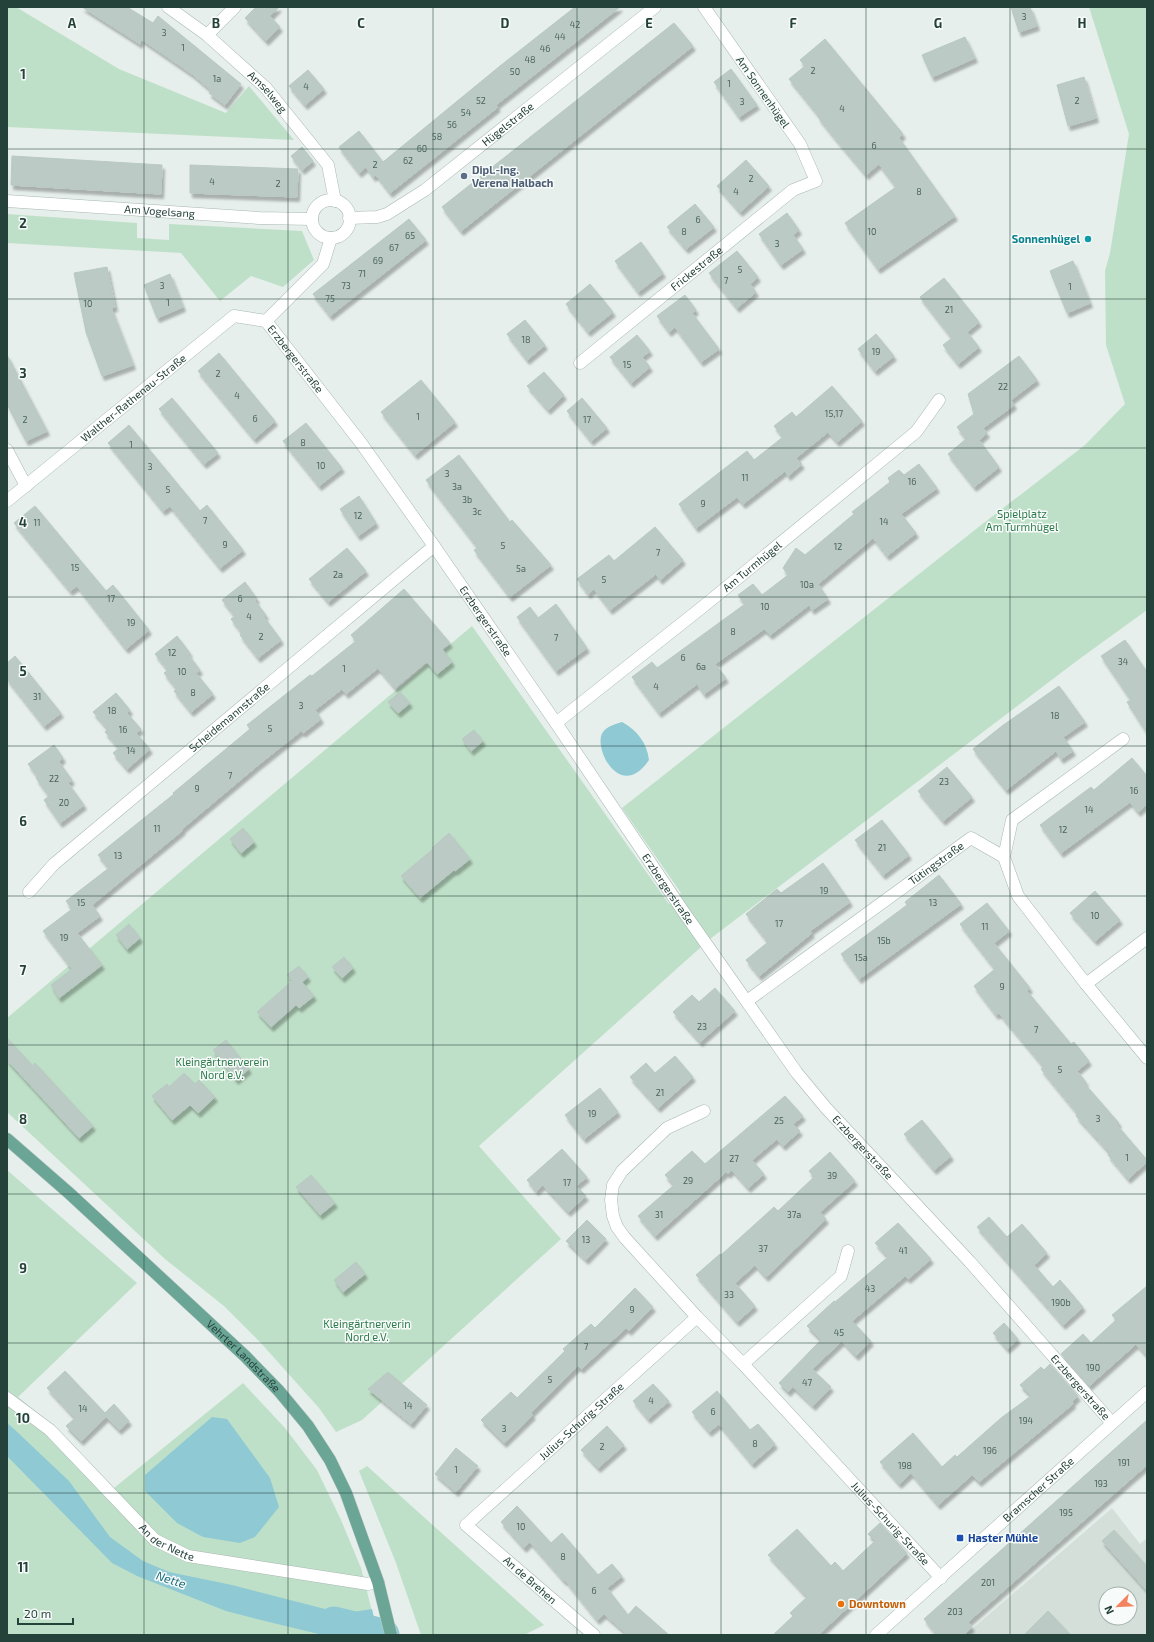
<svg xmlns="http://www.w3.org/2000/svg" width="1154" height="1642" font-family="'Exo 2',sans-serif">
<style>
.built{fill:#d4dfda;fill-rule:evenodd}
.green{fill:#bfe0c8}
.water{fill:#8ec9d4}
.lines{fill:none;stroke-linecap:round;stroke-linejoin:round}
.river{stroke:#8ec9d4;stroke-width:33}
.building{fill:#bbcac4;stroke:#b8c9c2;filter:url(#shadow)}
.minor-casing{stroke:#a8b8b2;stroke-width:13}
.major-casing{stroke:#c2cac8;stroke-width:13}
.minor{stroke:#fff;stroke-width:12}
.major{stroke:#6aa596;stroke-width:12}
.grid{fill:none;stroke:#24423a;stroke-width:1;stroke-opacity:0.55}
.service-dot{fill:#5c6f8a;stroke:#f7fbf9;stroke-width:1.5}
.culture-dot{fill:#0f9aa8;stroke:#f7fbf9;stroke-width:1.5}
.transit-dot{fill:#1a4fb4;stroke:#f7fbf9;stroke-width:1.5}
.food-dot{fill:#e8710a;stroke:#f7fbf9;stroke-width:1.5}
.labels{text-anchor:middle;stroke-width:3;stroke-linejoin:round;paint-order:stroke}
.number-label{font-size:9px;fill:#4a645c}
.street-label{font-size:11px;fill:#24423a;stroke:#f7fbf9}
.service-label{font-size:11px;font-weight:bold;fill:#4e5e75;stroke:#f7fbf9;text-anchor:start}
.culture-label{font-size:11px;font-weight:bold;fill:#0d838f;stroke:#f7fbf9;text-anchor:end}
.park-label{font-size:11px;fill:#2d7a4b;stroke:#f7fbf9}
.transit-label{font-size:11px;font-weight:bold;fill:#164399;stroke:#f7fbf9;text-anchor:start}
.food-label{font-size:11px;font-weight:bold;fill:#c56008;stroke:#f7fbf9;text-anchor:start}
.water-label{font-size:12px;font-style:italic;fill:#1c6f80;stroke:#f7fbf9}
.grid-label{font-size:13px;text-anchor:middle;font-weight:bold;fill:#24423a;stroke:#f7fbf9;stroke-width:3;stroke-linejoin:round;paint-order:stroke}
</style>
<defs>
<filter id="shadow"><feDropShadow dx="2.5" dy="4.5" stdDeviation="1" flood-color="#0004"/></filter>
</defs>
<rect width="100%" height="100%" fill="#e6efeb"/>
<path class="built" d="M1112,1508L1140,1544L1147,1538V1635H965ZM1106,1594H1130V1618H1106Z"/>
<g class="green">
<polygon points="7,7 16,7 119,69 226,113 249,86 294,140 7,127"/>
<polygon points="1089,7 1147,7 1147,610 1078,660 710,939 479,1146 561,1239 362,1420 336,1432 319,1408 260,1342 224,1306 165,1259 7,1112 7,1018 472,626 669,904 681,893 622,808 985,522 1085,445 1125,404 1106,345 1105,271 1110,253 1129,134"/>
<polygon points="7,214 137,223 137,238 169,240 169,224 302,231 314,260 283,287 251,276 220,301 181,253 7,243"/>
<polygon points="7,1170 137,1283 18,1397 55,1427 114,1488 243,1383 285,1428 317,1470 341,1520 361,1568 378,1635 7,1635"/>
<polygon points="367,1466 544,1625 524,1635 421,1635 396,1563 359,1471"/>
</g>
<g class="water">
<path d="M622,722C637,730 647,743 649,760C620,803 592,746 603,732C607,726 616,724 622,722Z"/>
<polygon points="212,1417 227,1419 270,1478 279,1507 255,1537 240,1543 203,1537 177,1523 145,1491 145,1475"/>
<polygon points="7,1423 14,1429 69,1481 110,1537 143,1561 169,1572 232,1585 329,1610 353,1612 372,1609 378,1635 323,1635 273,1623 226,1611 137,1576 112,1563 7,1456"/>
</g>
<g class="lines">
<polyline class="river" points="334,1623 383,1635"/>
</g>
<g class="building">
<polygon points="82,7 127,7 153,23 158,16 241,84 225,105 209,93 211,90 192,74 141,39 140,44"/>
<polygon points="256,7 279,7 270,16 280,27 266,41 245,18"/>
<polygon points="575,7 620,7 496,105 498,107 390,193 376,175 373,177 366,167 359,173 339,147 359,131 383,162 500,66"/>
<polygon points="1011,7 1030,7 1037,26 1019,32"/>
<polygon points="674,23 693,46 461,231 442,207"/>
<polygon points="965,37 975,58 932,77 922,55"/>
<polygon points="825,39 903,134 899,138 955,216 878,269 845,223 896,187 879,164 866,175 834,137 818,117 819,116 789,79 805,66 800,60"/>
<polygon points="731,69 757,105 739,117 714,82"/>
<polygon points="308,70 324,89 305,105 289,86"/>
<polygon points="1084,77 1096,118 1068,126 1057,85"/>
<polygon points="302,147 313,161 302,170 291,156"/>
<polygon points="12,156 162,165 161,194 11,185"/>
<polygon points="746,160 769,186 740,212 717,186"/>
<polygon points="190,165 298,169 297,197 190,193"/>
<polygon points="695,204 714,227 686,249 667,227"/>
<polygon points="787,213 799,230 793,235 803,249 781,265 759,234"/>
<polygon points="409,219 426,240 330,316 313,294"/>
<polygon points="641,242 663,273 638,292 615,261"/>
<polygon points="737,251 758,277 750,284 756,292 737,308 709,273"/>
<polygon points="1073,261 1090,303 1067,313 1050,271"/>
<polygon points="107,267 115,307 111,308 133,365 102,376 86,332 74,273"/>
<polygon points="170,274 183,307 157,318 144,285"/>
<polygon points="944,278 979,322 967,332 979,347 958,364 943,345 952,338 920,297"/>
<polygon points="590,284 613,312 588,332 566,304"/>
<polygon points="685,295 696,310 692,313 719,349 701,362 675,327 669,332 657,316"/>
<polygon points="525,320 545,345 527,360 507,334"/>
<polygon points="876,334 894,356 875,371 858,349"/>
<polygon points="637,335 650,351 642,357 650,367 631,383 610,357"/>
<polygon points="219,353 275,421 254,439 198,371"/>
<polygon points="7,355 47,431 26,441 7,404"/>
<polygon points="1019,356 1037,380 1011,400 1014,405 983,428 987,433 979,440 999,467 974,487 948,454 966,439 957,427 974,414 968,394"/>
<polygon points="544,372 564,395 548,410 527,386"/>
<polygon points="421,380 455,422 415,455 381,412"/>
<polygon points="832,386 862,421 837,442 828,432 796,458 802,464 788,476 785,471 743,504 737,497 696,528 679,504 747,451 754,460 783,437 774,426 792,412 796,417"/>
<polygon points="172,398 218,453 204,464 159,409"/>
<polygon points="582,398 607,428 591,441 567,411"/>
<polygon points="306,423 342,468 319,486 283,441"/>
<polygon points="129,425 200,511 207,505 243,550 220,568 170,506 163,511 108,443"/>
<polygon points="459,455 510,522 512,520 551,565 510,597 474,550 478,548 426,480"/>
<polygon points="919,464 937,488 901,514 916,533 887,556 873,538 818,584 828,599 812,610 809,605 770,635 764,629 715,664 726,678 704,694 697,684 659,713 632,677 652,662 657,668 745,604 738,595 753,584 762,595 788,575 783,568 796,548 805,555 854,514 852,512 890,482 888,478 899,470 904,475"/>
<polygon points="359,496 376,523 358,536 340,509"/>
<polygon points="35,506 106,591 113,585 149,630 126,649 77,586 70,591 14,523"/>
<polygon points="655,527 683,560 660,580 656,574 610,610 594,589 588,594 577,579 609,555 614,561"/>
<polygon points="347,548 366,571 328,602 309,579"/>
<polygon points="245,582 257,599 255,601 266,615 264,617 281,640 258,658 240,635 242,633 231,619 235,616 222,600"/>
<polygon points="404,589 450,643 442,649 452,662 437,674 427,662 425,663 395,688 378,668 346,694 342,689 315,710 321,719 303,733 301,731 257,766 182,829 183,830 92,905 100,916 77,933 102,965 59,998 51,985 72,969 43,931 72,909 66,901 109,868 98,855 174,794 173,793 250,729 247,725 310,675 312,676 356,641 351,635"/>
<polygon points="556,604 587,648 556,671 517,617 530,607 538,618"/>
<polygon points="177,636 190,653 188,654 200,670 196,673 213,694 191,712 174,691 177,689 164,673 168,670 155,654"/>
<polygon points="1125,640 1147,672 1147,733 1127,702 1131,700 1101,656"/>
<polygon points="15,656 61,713 44,726 7,679 7,663"/>
<polygon points="1059,686 1085,722 1063,737 1073,751 1061,759 1056,751 1006,790 973,749 1002,726"/>
<polygon points="400,692 410,703 398,713 388,702"/>
<polygon points="116,693 130,710 127,713 141,729 136,733 150,749 127,769 113,753 119,748 105,732 108,729 93,712"/>
<polygon points="474,730 483,741 471,751 462,739"/>
<polygon points="54,745 63,758 59,762 72,780 68,783 84,805 60,823 44,800 49,796 36,778 38,777 28,764"/>
<polygon points="1132,758 1147,776 1147,804 1138,812 1130,802 1061,853 1040,825 1091,787 1094,790"/>
<polygon points="947,767 972,797 943,821 918,791"/>
<polygon points="882,820 909,855 883,875 855,840"/>
<polygon points="243,828 254,842 241,853 230,839"/>
<polygon points="449,833 470,859 455,871 454,870 420,898 401,876 433,849 432,848"/>
<polygon points="823,863 850,902 810,931 812,933 759,976 746,960 768,942 746,914 777,889 781,893"/>
<polygon points="939,875 961,904 859,979 841,954 907,905 905,902"/>
<polygon points="1095,891 1120,920 1095,941 1070,913"/>
<polygon points="987,903 1009,931 994,943 1030,988 1027,991 1071,1044 1074,1042 1089,1061 1077,1071 1086,1082 1084,1083 1119,1123 1117,1125 1147,1160 1147,1162 1128,1179 1108,1155 1110,1153 1076,1116 1078,1114 1041,1069 1044,1067 999,1013 996,1015 974,986 995,969 960,924"/>
<polygon points="129,924 140,938 127,949 116,935"/>
<polygon points="344,957 353,968 342,978 332,967"/>
<polygon points="299,966 308,977 302,982 314,996 299,1008 296,1005 271,1027 257,1012 292,981 287,975"/>
<polygon points="715,988 735,1011 700,1042 673,1012 692,995 699,1002"/>
<polygon points="7,1038 33,1066 35,1063 93,1126 79,1138 7,1060"/>
<polygon points="226,1040 249,1069 236,1080 213,1050"/>
<polygon points="675,1056 693,1077 658,1108 630,1077 646,1063 655,1073"/>
<polygon points="184,1073 195,1084 199,1080 215,1097 198,1113 190,1105 172,1120 152,1096 167,1084 169,1087"/>
<polygon points="600,1088 618,1112 584,1139 565,1115"/>
<polygon points="785,1096 803,1116 793,1124 800,1131 783,1146 777,1139 752,1160 764,1174 748,1188 732,1170 728,1174 726,1172 655,1236 638,1216 674,1185 665,1175 692,1151 705,1164"/>
<polygon points="922,1120 951,1156 934,1170 904,1134"/>
<polygon points="562,1149 587,1177 576,1186 586,1196 568,1212 543,1185 536,1191 527,1180"/>
<polygon points="830,1152 855,1181 820,1212 826,1219 766,1277 755,1265 735,1283 755,1306 737,1322 696,1275 720,1254 721,1255 774,1207 778,1211 814,1177 809,1171"/>
<polygon points="311,1175 335,1203 320,1215 296,1187"/>
<polygon points="989,1217 1007,1237 1022,1224 1047,1253 1034,1265 1053,1287 1060,1280 1083,1307 1063,1325 977,1227"/>
<polygon points="587,1220 606,1239 586,1260 566,1241"/>
<polygon points="898,1223 931,1259 908,1279 905,1276 852,1321 871,1341 856,1356 842,1341 812,1369 831,1387 813,1406 793,1387 788,1392 779,1383 821,1340 807,1326 834,1301 835,1302 888,1257 875,1243"/>
<polygon points="356,1262 365,1274 343,1292 334,1280"/>
<polygon points="1147,1286 1147,1356 1136,1344 1089,1386 1061,1354 1083,1334 1091,1343 1116,1320 1112,1315"/>
<polygon points="635,1288 653,1307 629,1331 626,1328 581,1369 578,1366 531,1413 533,1415 504,1443 481,1420 511,1392 517,1398 565,1351 563,1349 591,1324 595,1328"/>
<polygon points="1004,1323 1018,1339 1007,1349 993,1333"/>
<polygon points="1050,1364 1078,1396 1072,1402 1073,1404 979,1482 972,1475 938,1505 911,1473 899,1484 880,1462 913,1433 942,1467 955,1455 957,1457 1001,1418 1031,1396 1020,1385 1041,1367 1044,1370"/>
<polygon points="65,1371 105,1413 114,1404 129,1421 119,1430 106,1417 81,1441 66,1426 75,1418 47,1388"/>
<polygon points="388,1372 427,1405 411,1424 368,1389"/>
<polygon points="653,1384 669,1401 648,1419 633,1401"/>
<polygon points="717,1391 750,1430 758,1424 775,1444 752,1464 719,1424 709,1432 692,1412"/>
<polygon points="1147,1420 1147,1465 968,1622 972,1627 963,1635 937,1635 924,1619"/>
<polygon points="607,1426 624,1445 598,1468 581,1450"/>
<polygon points="456,1448 478,1466 456,1492 435,1474"/>
<polygon points="517,1506 551,1543 562,1533 598,1575 612,1564 622,1576 607,1588 628,1615 636,1606 669,1635 628,1635 604,1614 597,1620 565,1580 564,1581 530,1542 524,1548 501,1522"/>
<polygon points="880,1523 907,1553 818,1635 773,1635 793,1616 790,1613 807,1597 768,1555 797,1529 831,1566 835,1562 843,1571 875,1541 868,1534"/>
<polygon points="1114,1530 1147,1566 1147,1591 1102,1541"/>
<polygon points="1048,1611 1071,1635 1024,1635"/>
</g>
<g class="lines">
<defs>
<g id="minor">
<path id="s1" d="M168,7L207,35L266,88L328,165L335,201"/>
<polyline points="207,35 235,7"/>
<circle cx="331" cy="219" r="19"/>
<path id="s2" d="M7,201L259,218L312,219"/>
<path id="s3" d="M349,218L377,217L387,214L425,190L655,7"/>
<path id="s4" d="M266,321L361,443L434,546L556,723L683,911L797,1073L826,1108L970,1262L1112,1423"/>
<polyline points="266,321 323,264 331,238"/>
<path id="s5" d="M580,363L793,190L816,181L800,144L704,7"/>
<polyline points="7,450 26,486"/>
<path id="s6" d="M7,501L234,316L266,321"/>
<path id="s7" d="M556,723L705,605L916,432L939,400"/>
<polyline points="1004,857 1012,820 1123,739"/>
<path id="s8" d="M29,892L54,864L434,546"/>
<polyline points="1086,984 1147,938"/>
<path id="s9" d="M747,1001L971,838L1004,857L1018,896L1086,984L1147,1058"/>
<path id="s10" d="M704,1111L667,1128L622,1171L613,1185L611,1200L613,1216L617,1227L625,1238L697,1317L743,1364L941,1578"/>
<polyline points="743,1364 841,1276 848,1251"/>
<path id="s11" d="M7,1398L50,1430L155,1540L188,1556L368,1584L378,1582"/>
<path id="s12" d="M594,1635L466,1525L697,1317"/>
<path id="s13" d="M876,1635L1147,1392"/>
</g>
<g id="major">
<path id="s14" d="M7,1139L69,1193L245,1356L279,1391L308,1426L330,1460L346,1493L378,1582L391,1635"/>
</g>
</defs>
<use href="#minor" class="minor-casing"/>
<use href="#major" class="major-casing"/>
<use href="#minor" class="minor"/>
<use href="#major" class="major"/>
</g>
<path class="grid" d="M144,7V1635M288,7V1635M433,7V1635M577,7V1635M721,7V1635M866,7V1635M1010,7V1635M7,149H1147M7,299H1147M7,448H1147M7,597H1147M7,746H1147M7,896H1147M7,1045H1147M7,1194H1147M7,1343H1147M7,1493H1147"/>
<circle class="service-dot" cx="464" cy="176" r="4"/>
<circle class="culture-dot" cx="1088" cy="239" r="4"/>
<rect class="transit-dot" x="956" y="1534" width="8" height="8" rx="2"/>
<circle class="food-dot" cx="841" cy="1604" r="4"/>
<g class="labels">
<g class="number-label">
<text x="1024" y="20">3</text>
<text x="575" y="28">42</text>
<text x="164" y="36">3</text>
<text x="560" y="40">44</text>
<text x="183" y="51">1</text>
<text x="545" y="52">46</text>
<text x="530" y="63">48</text>
<text x="813" y="74">2</text>
<text x="515" y="75">50</text>
<text x="217" y="82">1a</text>
<text x="729" y="87">1</text>
<text x="306" y="90">4</text>
<text x="481" y="104">52</text>
<text x="1077" y="104">2</text>
<text x="742" y="105">3</text>
<text x="842" y="112">4</text>
<text x="466" y="116">54</text>
<text x="452" y="128">56</text>
<text x="437" y="140">58</text>
<text x="874" y="149">6</text>
<text x="422" y="152">60</text>
<text x="408" y="164">62</text>
<text x="375" y="168">2</text>
<text x="751" y="182">2</text>
<text x="212" y="185">4</text>
<text x="278" y="187">2</text>
<text x="736" y="195">4</text>
<text x="919" y="195">8</text>
<text x="698" y="223">6</text>
<text x="684" y="235">8</text>
<text x="872" y="235">10</text>
<text x="410" y="239">65</text>
<text x="777" y="247">3</text>
<text x="394" y="251">67</text>
<text x="378" y="264">69</text>
<text x="740" y="273">5</text>
<text x="362" y="277">71</text>
<text x="726" y="284">7</text>
<text x="162" y="289">3</text>
<text x="346" y="289">73</text>
<text x="1070" y="290">1</text>
<text x="330" y="302">75</text>
<text x="168" y="306">1</text>
<text x="88" y="307">10</text>
<text x="949" y="313">21</text>
<text x="526" y="343">18</text>
<text x="876" y="355">19</text>
<text x="627" y="368">15</text>
<text x="218" y="377">2</text>
<text x="1003" y="390">22</text>
<text x="237" y="399">4</text>
<text x="834" y="417">15,17</text>
<text x="418" y="420">1</text>
<text x="255" y="422">6</text>
<text x="25" y="423">2</text>
<text x="587" y="423">17</text>
<text x="303" y="446">8</text>
<text x="131" y="448">1</text>
<text x="321" y="469">10</text>
<text x="150" y="470">3</text>
<text x="447" y="477">3</text>
<text x="745" y="481">11</text>
<text x="912" y="485">16</text>
<text x="457" y="490">3a</text>
<text x="168" y="493">5</text>
<text x="467" y="503">3b</text>
<text x="703" y="507">9</text>
<text x="477" y="515">3c</text>
<text x="358" y="519">12</text>
<text x="205" y="524">7</text>
<text x="884" y="525">14</text>
<text x="37" y="526">11</text>
<text x="225" y="548">9</text>
<text x="503" y="549">5</text>
<text x="838" y="550">12</text>
<text x="658" y="556">7</text>
<text x="75" y="571">15</text>
<text x="521" y="572">5a</text>
<text x="338" y="578">2a</text>
<text x="604" y="583">5</text>
<text x="807" y="588">10a</text>
<text x="111" y="602">17</text>
<text x="240" y="602">6</text>
<text x="765" y="610">10</text>
<text x="249" y="620">4</text>
<text x="131" y="626">19</text>
<text x="733" y="635">8</text>
<text x="261" y="640">2</text>
<text x="556" y="641">7</text>
<text x="172" y="656">12</text>
<text x="683" y="661">6</text>
<text x="1123" y="665">34</text>
<text x="701" y="670">6a</text>
<text x="344" y="672">1</text>
<text x="182" y="675">10</text>
<text x="656" y="690">4</text>
<text x="193" y="696">8</text>
<text x="37" y="700">31</text>
<text x="301" y="709">3</text>
<text x="112" y="714">18</text>
<text x="1055" y="719">18</text>
<text x="270" y="732">5</text>
<text x="123" y="733">16</text>
<text x="131" y="754">14</text>
<text x="230" y="779">7</text>
<text x="54" y="782">22</text>
<text x="944" y="785">23</text>
<text x="197" y="792">9</text>
<text x="1134" y="794">16</text>
<text x="64" y="806">20</text>
<text x="1089" y="813">14</text>
<text x="157" y="832">11</text>
<text x="1063" y="833">12</text>
<text x="882" y="851">21</text>
<text x="118" y="859">13</text>
<text x="824" y="894">19</text>
<text x="81" y="906">15</text>
<text x="933" y="906">13</text>
<text x="1095" y="919">10</text>
<text x="779" y="927">17</text>
<text x="985" y="930">11</text>
<text x="64" y="941">19</text>
<text x="884" y="944">15b</text>
<text x="861" y="961">15a</text>
<text x="1002" y="990">9</text>
<text x="702" y="1030">23</text>
<text x="1036" y="1033">7</text>
<text x="1060" y="1073">5</text>
<text x="660" y="1096">21</text>
<text x="592" y="1117">19</text>
<text x="1098" y="1122">3</text>
<text x="779" y="1124">25</text>
<text x="1127" y="1161">1</text>
<text x="734" y="1162">27</text>
<text x="832" y="1179">39</text>
<text x="688" y="1184">29</text>
<text x="567" y="1186">17</text>
<text x="659" y="1218">31</text>
<text x="794" y="1218">37a</text>
<text x="586" y="1243">13</text>
<text x="763" y="1252">37</text>
<text x="903" y="1254">41</text>
<text x="870" y="1292">43</text>
<text x="729" y="1298">33</text>
<text x="1061" y="1306">190b</text>
<text x="632" y="1313">9</text>
<text x="839" y="1336">45</text>
<text x="586" y="1350">7</text>
<text x="1093" y="1371">190</text>
<text x="550" y="1383">5</text>
<text x="807" y="1386">47</text>
<text x="651" y="1404">4</text>
<text x="408" y="1409">14</text>
<text x="83" y="1412">14</text>
<text x="713" y="1415">6</text>
<text x="1026" y="1424">194</text>
<text x="504" y="1432">3</text>
<text x="755" y="1447">8</text>
<text x="602" y="1450">2</text>
<text x="990" y="1454">196</text>
<text x="1124" y="1466">191</text>
<text x="905" y="1469">198</text>
<text x="456" y="1473">1</text>
<text x="1101" y="1487">193</text>
<text x="1066" y="1516">195</text>
<text x="521" y="1530">10</text>
<text x="563" y="1560">8</text>
<text x="988" y="1586">201</text>
<text x="594" y="1594">6</text>
<text x="955" y="1615">203</text>
</g>
<g class="street-label">
<text transform="translate(763 92) rotate(55)" y="4">Am Sonnenhügel</text>
<text dy="4" stroke="none"><textPath href="#s1" startOffset="131">Amselweg</textPath></text>
<text dy="4" stroke="none"><textPath href="#s3" startOffset="189">Hügelstraße</textPath></text>
<text dy="4" stroke="none"><textPath href="#s2" startOffset="153">Am Vogelsang</textPath></text>
<text dy="4" stroke="none"><textPath href="#s5" startOffset="150">Frickestraße</textPath></text>
<text dy="4" stroke="none"><textPath href="#s4" startOffset="48">Erzbergerstraße</textPath></text>
<text dy="4" stroke="none"><textPath href="#s6" startOffset="163">Walther-Rathenau-Straße</textPath></text>
<text dy="4" stroke="none"><textPath href="#s7" startOffset="251">Am Turmhügel</textPath></text>
<text dy="4" stroke="none"><textPath href="#s4" startOffset="372">Erzbergerstraße</textPath></text>
<text dy="4" stroke="none"><textPath href="#s8" startOffset="266">Scheidemannstraße</textPath></text>
<text dy="4" stroke="none"><textPath href="#s9" startOffset="234">Tütingstraße</textPath></text>
<text dy="4" stroke="none"><textPath href="#s4" startOffset="696">Erzbergerstraße</textPath></text>
<text dy="4" stroke="none"><textPath href="#s4" startOffset="1020">Erzbergerstraße</textPath></text>
<text dy="4" stroke="none"><textPath href="#s14" startOffset="321">Vehrter Landstraße</textPath></text>
<text dy="4" stroke="none"><textPath href="#s4" startOffset="1344">Erzbergerstraße</textPath></text>
<text dy="4" stroke="none"><textPath href="#s12" startOffset="324">Julius-Schurig-Straße</textPath></text>
<text dy="4" stroke="none"><textPath href="#s13" startOffset="218">Bramscher Straße</textPath></text>
<text dy="4" stroke="none"><textPath href="#s10" startOffset="566">Julius-Schurig-Straße</textPath></text>
<text dy="4" stroke="none"><textPath href="#s11" startOffset="217">An der Nette</textPath></text>
<text transform="translate(530 1580) rotate(41)" y="4">An de Brehen</text>
</g>
<g class="service-label">
<text x="472" y="174">Dipl.-Ing.<tspan x="472" dy="13">Verena Halbach</tspan></text>
</g>
<g class="culture-label">
<text x="1080" y="243">Sonnenhügel</text>
</g>
<g class="park-label">
<text x="1022" y="518">Spielplatz<tspan x="1022" dy="13">Am Turmhügel</tspan></text>
<text x="222" y="1066">Kleingärtnerverein<tspan x="222" dy="13">Nord e.V.</tspan></text>
<text x="367" y="1328">Kleingärtnerverin<tspan x="367" dy="13">Nord e.V.</tspan></text>
</g>
<g class="transit-label">
<text x="968" y="1542">Haster Mühle</text>
</g>
<g class="food-label">
<text x="849" y="1608">Downtown</text>
</g>
<g class="water-label">
<text transform="translate(171 1580) rotate(18)" y="4">Nette</text>
</g>
</g>
<g class="grid-label">
<text x="72" y="28">A</text>
<text x="216" y="28">B</text>
<text x="361" y="28">C</text>
<text x="505" y="28">D</text>
<text x="649" y="28">E</text>
<text x="793" y="28">F</text>
<text x="938" y="28">G</text>
<text x="1082" y="28">H</text>
<text x="23" y="79">1</text>
<text x="23" y="228">2</text>
<text x="23" y="378">3</text>
<text x="23" y="527">4</text>
<text x="23" y="676">5</text>
<text x="23" y="826">6</text>
<text x="23" y="975">7</text>
<text x="23" y="1124">8</text>
<text x="23" y="1273">9</text>
<text x="23" y="1423">10</text>
<text x="23" y="1572">11</text>
</g>
<rect width="1154" height="1642" fill="none" stroke="#24423a" stroke-width="16"/>
<g transform="translate(1118 1606) rotate(246)"><circle r="19" fill="#f7fbf9" stroke="#a3b1ad"/>
<path d="M0-3L7 15L0 10L-7 15Z" fill="#f4845f"/>
<text y="-6" font-size="11" font-weight="bold" text-anchor="middle" fill="#24423a">N</text>
</g>
<path d="M18 1618v6h55v-6" fill="none" stroke="#24423a" stroke-width="2"/>
<text x="24" y="1618" font-size="12" fill="#24423a" stroke="#f7fbf9" stroke-width="3" paint-order="stroke">20 m</text>
</svg>
